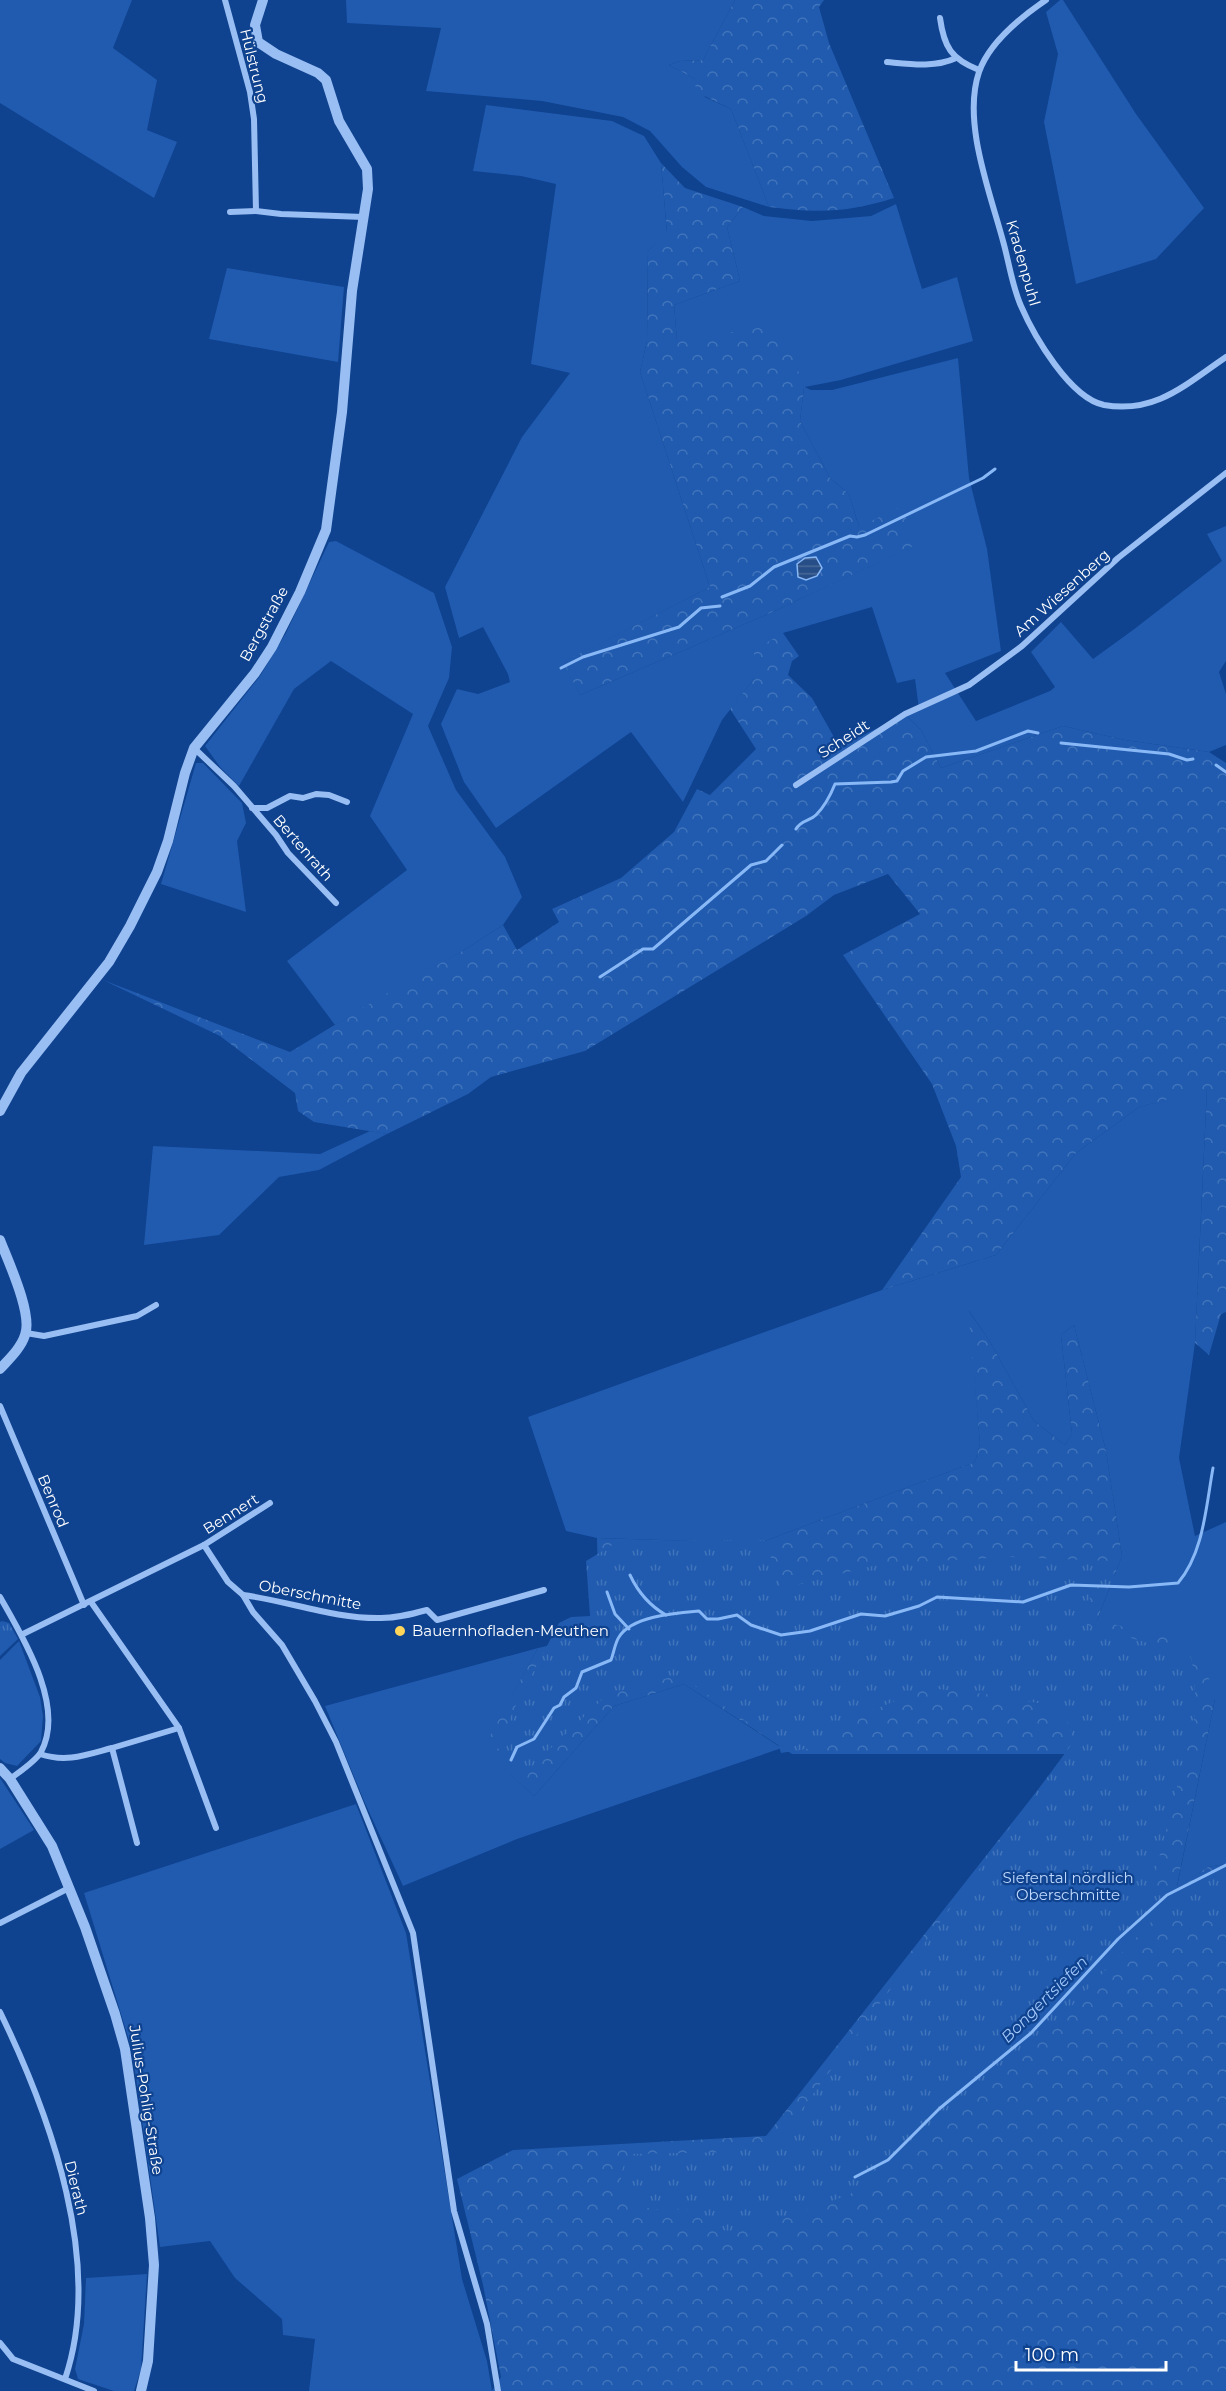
<svg xmlns="http://www.w3.org/2000/svg" width="1226" height="2391" font-family="Montserrat,sans-serif">
<style>
.grass{fill:#205baf}
.forest{fill:url(#forest-crowns)}
.park{fill:url(#park-tufts)}
.water{fill:url(#water-rules);stroke:#89b8f7;stroke-width:1.5}
.lines{fill:none;stroke-linecap:round;stroke-linejoin:round}
.stream{stroke:#89b8f7;stroke-width:3}
.minor{stroke:#98bef3;stroke-width:6}
.tertiary{stroke:#98bef3;stroke-width:10}
.poi-dot{fill:#ffd65a;stroke:#0f428f;stroke-width:2}
.labels{text-anchor:middle;stroke-width:4.5;stroke-linejoin:round;paint-order:stroke}
.street-label{font-size:15px;fill:#fff;stroke:#0f428f}
.poi-label{font-size:15px;fill:#fff;stroke:#0f428f;text-anchor:start}
.park-label{font-size:15px;fill:#bfd9fe;stroke:#0f428f}
.water-label{font-size:16px;font-style:italic;fill:#a3c8fa;stroke:#0f428f}
</style>
<defs>
<pattern id="forest-crowns" width="20" height="18" patternUnits="userSpaceOnUse" patternTransform="scale(1.5)"><rect width="20" height="18" fill="#205baf"/><path d="M2 6a3 3 0 1 1 6 0M12 15a3 3 0 1 1 6 0" fill="none" stroke="#4174bb"/></pattern>
<pattern id="park-tufts" width="24" height="20" patternUnits="userSpaceOnUse" patternTransform="scale(1.5)"><rect width="24" height="20" fill="#205baf"/><path d="M3 7l-1-3M5 7V3M7 7l1-3M15 17l-1-3M17 17v-4M19 17l1-3" fill="none" stroke="#4174bb"/></pattern>
<pattern id="water-rules" width="6" height="5" patternUnits="userSpaceOnUse" patternTransform="scale(1.5)"><rect width="6" height="5" fill="#284e87"/><path d="M0 2.5h6" fill="none" stroke="#486999"/></pattern>
</defs>
<rect width="100%" height="100%" fill="#0f428f"/>
<g class="grass">
<polygon points="0,0 132,0 113,48 157,80 147,130 177,142 154,198 0,103"/>
<polygon points="346,0 735,0 703,60 680,61 669,65 695,79 705,97 731,109 769,207 706,187 682,167 650,131 623,117 542,101 426,91 441,28 347,23"/>
<polygon points="1060,0 1063,0 1136,114 1204,208 1156,259 1076,284 1044,122 1058,54 1046,12"/>
<polygon points="486,105 612,121 644,136 661,163 667,233 648,251 647,341 640,372 710,587 564,662 580,695 766,615 919,543 859,527 849,494 830,478 800,421 804,387 677,341 674,305 740,281 727,227 743,207 764,216 812,221 871,216 896,204 922,289 957,277 973,341 841,380 805,387 811,390 832,390 958,358 969,478 987,549 1001,651 945,673 976,721 1050,691 1055,687 1031,652 1061,622 1093,659 1133,630 1222,561 1207,534 1226,526 1226,661 1219,672 1226,694 1226,745 1209,752 1125,740 1063,726 941,768 921,730 906,715 919,709 915,679 897,683 872,607 783,633 754,679 722,720 683,802 631,732 496,828 464,782 441,724 457,689 478,694 510,682 508,674 483,627 459,638 445,587 522,437 570,373 531,364 556,184 521,176 473,171"/>
<polygon points="227,268 344,287 338,362 209,339"/>
<polygon points="336,541 434,593 452,647 449,678 428,726 456,790 505,857 522,897 503,925 464,950 335,1025 287,961 407,870 370,816 413,714 331,661 294,689 239,786 220,767 205,746 260,676 286,633 329,542"/>
<polygon points="196,763 203,763 242,803 246,823 237,841 246,912 161,884"/>
<polygon points="1207,1088 1195,1343 1179,1458 1195,1536 1226,1522 1226,1864 1208,1867 1177,1887 1215,1699 1097,1620 1122,1556 1106,1451 1074,1325 1061,1335 1072,1434 1065,1445 1034,1421 989,1340 969,1311 980,1444 975,1462 759,1543 597,1538 566,1531 528,1417 882,1290 996,1255 1076,1153 1139,1107"/>
<polygon points="370,1131 387,1134 319,1170 279,1177 219,1235 144,1245 153,1146 320,1154"/>
<polygon points="19,1641 40,1697 43,1716 41,1741 17,1766 5,1763 0,1759 0,1660"/>
<polygon points="538,1648 483,1750 534,1796 614,1706 684,1684 782,1748 517,1839 403,1886 364,1801 325,1706"/>
<polygon points="0,1778 34,1830 0,1849"/>
<polygon points="356,1804 406,1933 462,2279 487,2361 492,2391 309,2391 315,2339 283,2335 282,2319 235,2278 210,2241 160,2247 132,2050 84,1893"/>
<polygon points="147,2274 141,2369 134,2391 114,2391 78,2379 75,2369 84,2324 86,2278"/>
</g>
<g class="forest">
<path d="M735,0H824L819,7L829,43L894,198C847,213 817,213 769,207L731,109L696,92L695,79L669,65L680,61L703,60Z"/>
<polygon points="661,163 685,188 743,207 727,227 740,281 674,305 677,341 771,326 791,351 804,387 800,421 830,478 849,494 859,527 900,507 920,543 766,615 580,695 563,662 710,587 640,372 647,341 648,251 667,232"/>
<polygon points="783,633 799,656 792,661 788,675 812,698 839,746 906,715 921,730 941,768 1063,726 1125,740 1209,752 1226,763 1226,1312 1221,1314 1209,1355 1195,1343 1207,1089 1139,1107 1076,1153 996,1255 882,1290 961,1177 956,1146 932,1084 843,955 920,914 888,874 834,895 806,916 585,1051 491,1077 468,1094 387,1134 314,1122 298,1111 295,1093 220,1036 103,980 290,1052 389,992 464,950 503,925 517,950 559,922 552,909 621,878 674,832 697,789 710,795 756,749 730,709 754,679 754,650"/>
<polygon points="968,1310 989,1340 1034,1421 1065,1445 1072,1434 1061,1335 1074,1325 1106,1451 1122,1556 1097,1620 1199,1646 1215,1699 1177,1886 1208,1867 1226,1864 1226,2391 492,2391 501,2377 483,2285 457,2179 513,2150 766,2136 1066,1754 792,1754 684,1684 614,1706 534,1796 482,1750 538,1648 599,1634 597,1538 759,1543 975,1462 980,1444"/>
</g>
<g class="park">
<path d="M765,1540L781,1589L880,1564L1010,1557L1112,1561L1115,1585H1091L1087,1625L1158,1646L1189,1647L1195,1678V1716L1152,1886L1157,1895L1170,1897L1226,1864V1920L1152,1921L1036,2044L983,2084L881,2181L830,2202L730,2235C720,2228 701,2213 690,2210C678,2207 665,2210 653,2209C620,2205 613,2179 630,2154L734,2152L779,2140L1074,1741L1066,1718L1038,1703L994,1695L928,1688L830,1727L836,1744L781,1753L778,1743L679,1675L608,1694L535,1763L523,1784L495,1744L500,1742L515,1707L559,1623L571,1617L590,1616L586,1561L619,1541Z"/>
<polygon points="2,1621 9,1623 18,1639 0,1656 0,1622"/>
</g>
<polygon class="water" points="816,557 822,568 817,576 806,580 798,577 797,564 805,558"/>
<g class="lines">
<g class="stream">
<polyline points="722,597 750,586 774,567 850,536 857,537 865,535 983,478 995,469"/>
<polyline points="561,668 583,657 679,627 701,608 720,606"/>
<polyline points="1061,743 1169,754 1187,760 1193,759"/>
<polyline points="1216,765 1226,772"/>
<path d="M796,829C801,820 810,821 816,815C824,807 831,794 835,784L891,782L897,781L903,771L926,757L976,751L1028,731L1038,733"/>
<polyline points="600,977 643,949 653,949 751,865 766,861 782,845"/>
<path d="M630,1575C638,1592 650,1606 666,1615"/>
<polyline points="607,1592 615,1614 629,1629"/>
<path d="M511,1760L517,1747L534,1739L554,1708L560,1705L564,1697L576,1688L582,1672L611,1660C614,1652 615,1643 619,1637C632,1616 676,1613 699,1611L707,1619H718L737,1615L751,1625L781,1635L810,1631L861,1614L885,1616L919,1606L937,1597L1023,1602L1071,1585L1129,1587L1178,1583C1204,1552 1206,1506 1213,1468"/>
<polyline points="855,2177 888,2160 939,2109 1031,2033 1118,1939 1167,1895 1226,1865"/>
</g>
<g class="minor">
<polyline points="225,0 250,92 254,119 256,211"/>
<path d="M1046,0C1021,17 989,43 979,72C962,122 990,192 1003,241C1009,262 1012,286 1021,306C1034,336 1070,398 1104,405C1156,414 1186,384 1226,357"/>
<path d="M940,18C944,47 951,59 979,70"/>
<path d="M887,62C909,64 935,68 956,58"/>
<polyline points="230,212 256,211 281,214 364,217"/>
<polyline points="194,748 234,786 276,835 288,853 336,903"/>
<polyline points="796,785 905,714 969,685 1022,646 1118,558 1226,473"/>
<polyline points="252,808 267,808 290,796 303,798 316,794 329,795 347,802"/>
<polyline points="26,1333 44,1336 137,1316 156,1305"/>
<polyline points="0,1406 84,1605"/>
<polyline points="204,1545 228,1582 243,1595 253,1612 282,1645 315,1701 336,1742 413,1933 454,2211 487,2324 498,2391"/>
<path d="M243,1595C289,1601 334,1619 381,1618C397,1618 412,1614 427,1610L437,1620L544,1590"/>
<path d="M0,1597C22,1636 66,1706 41,1752C35,1762 19,1772 10,1779"/>
<polyline points="91,1602 179,1728 216,1828"/>
<polyline points="23,1634 204,1545 270,1503"/>
<path d="M40,1754C66,1763 86,1755 112,1748"/>
<polyline points="137,1843 112,1748 179,1728"/>
<polyline points="0,1923 69,1888"/>
<path d="M0,2012C51,2117 104,2264 65,2379"/>
<polyline points="0,2343 13,2359 94,2391"/>
</g>
<g class="tertiary">
<polyline points="0,1111 21,1073 109,962 130,926 157,872 168,841 185,773 194,748 255,673 272,647 300,592 326,530 342,412 352,291 368,189 367,169 339,121 326,80 318,73 276,54 258,42 255,25 263,0"/>
<path d="M0,1240C8,1261 33,1314 25,1335C21,1348 9,1359 0,1369"/>
<polyline points="0,1768 10,1779 52,1846 85,1927 115,2014 125,2049 150,2218 154,2265 148,2361 141,2391"/>
</g>
</g>
<circle class="poi-dot" cx="400" cy="1631" r="6"/>
<g class="labels">
<g class="street-label">
<text transform="translate(254 66) rotate(76)" y="5">Hülstrung</text>
<text transform="translate(1023 263) rotate(74)" y="5">Kradenpuhl</text>
<text transform="translate(1062 593) rotate(-42)" y="5">Am Wiesenberg</text>
<text transform="translate(264 624) rotate(-61)" y="5">Bergstraße</text>
<text transform="translate(844 739) rotate(-33)" y="5">Scheidt</text>
<text transform="translate(303 848) rotate(49)" y="5">Bertenrath</text>
<text transform="translate(53 1501) rotate(67)" y="5">Benrod</text>
<text transform="translate(231 1514) rotate(-32)" y="5">Bennert</text>
<text transform="translate(310 1595) rotate(11)" y="5">Oberschmitte</text>
<text transform="translate(146 2100) rotate(81)" y="5">Julius-Pohlig-Straße</text>
<text transform="translate(76 2188) rotate(76)" y="5">Dierath</text>
</g>
<g class="poi-label">
<text x="412" y="1636">Bauernhofladen-Meuthen</text>
</g>
<g class="park-label">
<text x="1068" y="1883">Siefental nördlich<tspan x="1068" dy="17">Oberschmitte</tspan></text>
</g>
<g class="water-label">
<text transform="translate(1044 1999) rotate(-45)" y="6">Bongertsiefen</text>
</g>
</g>
<path d="M1016 2361v9h150v-9" fill="none" stroke="#ffffff" stroke-width="3"/>
<text x="1025" y="2361" font-size="18" fill="#ffffff" stroke="#0f428f" stroke-width="4.5" paint-order="stroke">100 m</text>
</svg>
